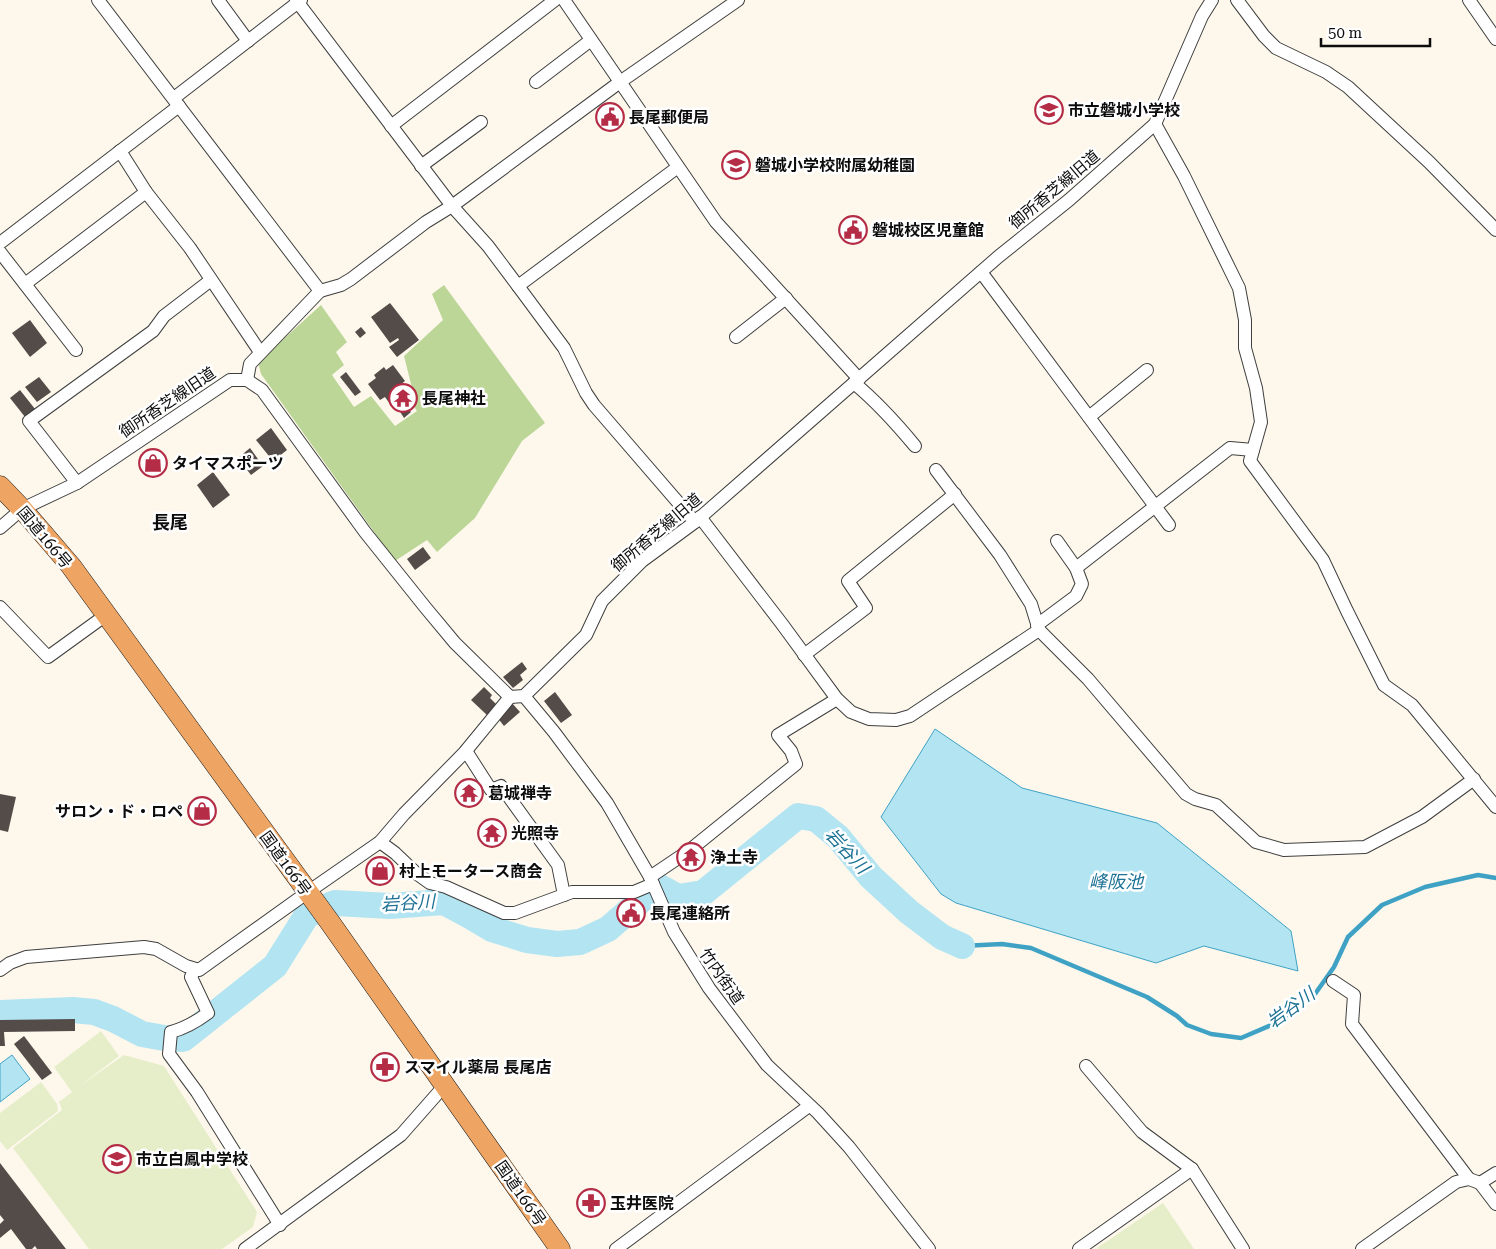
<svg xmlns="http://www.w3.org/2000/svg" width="1496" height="1249" font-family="'Roboto Serif','Noto Sans JP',serif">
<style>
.forest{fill:#bcd698}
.pitch{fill:#e6eec9}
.water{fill:#b3e4f2;stroke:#3fa2c5}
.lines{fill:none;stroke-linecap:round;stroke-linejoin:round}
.stream{stroke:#3fa2c5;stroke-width:4.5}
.river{stroke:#b3e4f2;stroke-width:26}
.building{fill:#544c49}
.minor-casing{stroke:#3f3f3f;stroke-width:14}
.trunk-casing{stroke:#1d1d1d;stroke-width:21}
.minor{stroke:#fff;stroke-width:12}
.trunk{stroke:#eea462;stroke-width:20}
.labels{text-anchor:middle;stroke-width:5;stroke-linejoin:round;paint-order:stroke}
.poi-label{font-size:16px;font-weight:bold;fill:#0c0c0c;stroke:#fff;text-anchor:start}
.street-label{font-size:16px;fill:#0c0c0c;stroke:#fff}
.neighbourhood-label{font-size:18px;font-weight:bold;fill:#0c0c0c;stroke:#fff}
.water-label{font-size:18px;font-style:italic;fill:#1d7296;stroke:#fff}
</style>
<rect width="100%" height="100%" fill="#fef8ec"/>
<polygon class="forest" points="444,285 545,423 522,441 475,518 437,552 427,540 395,561 261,374 258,362 321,305 347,342 336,352 344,365 332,375 354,407 371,396 395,426 417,411 407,397 412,388 404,356 443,320 432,294"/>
<g class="pitch">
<polygon points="101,1031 119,1056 81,1085 124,1055 164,1066 257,1212 253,1227 222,1249 89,1249 13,1148 62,1110 59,1102 72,1092 54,1067"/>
<polygon points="41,1082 57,1104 58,1111 7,1150 0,1141 0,1113"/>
<polygon points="1163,1203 1194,1249 1098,1249 1097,1248"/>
</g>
<g class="water">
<polygon points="935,729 1022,788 1157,823 1291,931 1298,971 1204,946 1156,963 956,903 941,894 881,817"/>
<polygon points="12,1055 30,1079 0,1102 0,1064"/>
</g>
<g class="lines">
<polyline class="stream" points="962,946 1002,944 1031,948 1147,997 1177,1016 1187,1025 1211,1034 1241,1038 1276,1023 1315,994 1334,967 1348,937 1382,905 1425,887 1478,875 1496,878"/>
<polyline class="river" points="0,1013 73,1010 94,1012 113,1019 142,1034 164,1038 183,1039 275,966 307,915 335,903 390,906 444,902 470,916 492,929 527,940 557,944 580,942 608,929 646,896 660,887 678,897 703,893 798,816 816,819 838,837 871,877 909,912 942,937 962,946"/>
</g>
<g class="building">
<polygon points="390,303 419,340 397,357 389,347 399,340 398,338 390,343 371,317"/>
<polygon points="30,320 47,343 30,357 12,333"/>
<polygon points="361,327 366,333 360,338 355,332"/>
<polygon points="393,365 405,381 399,386 404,393 390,404 385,397 380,400 368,384 376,378 374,375 384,367 386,370"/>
<polygon points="346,372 361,392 355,396 340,377"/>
<polygon points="39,377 51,392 37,402 25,387"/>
<polygon points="20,390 35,409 25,417 10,398"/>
<polygon points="405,405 411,412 404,418 399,410"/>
<polygon points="271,428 287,450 273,461 256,440"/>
<polygon points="250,448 263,466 251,475 238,458"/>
<polygon points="213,472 230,495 213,508 197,485"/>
<polygon points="423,547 431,558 415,570 407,559"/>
<polygon points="522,662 527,669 520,675 523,680 513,688 503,677"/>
<polygon points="484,687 492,695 490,698 498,706 488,716 471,700"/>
<polygon points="555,692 572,715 561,723 544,701"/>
<polygon points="511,702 520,712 504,726 496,716"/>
<polygon points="0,794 16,797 8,832 0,830"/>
<polygon points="75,1019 75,1031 4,1032 5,1046 0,1046 0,1020"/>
<polygon points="24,1036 52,1073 42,1080 14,1044"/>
<polygon points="0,1163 66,1249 37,1249 35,1246 32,1249 26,1249 11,1229 0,1238 0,1224 4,1220 0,1215"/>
</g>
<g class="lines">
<defs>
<g id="minor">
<polyline points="98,0 320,291 250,364 247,380"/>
<polyline points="218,0 248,41"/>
<polyline points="296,0 452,206 488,246 518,286 564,348 586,393 594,405 695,522"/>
<polyline points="564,0 716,222 859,379"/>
<polyline points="1237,0 1264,36 1276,48 1326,72 1348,87 1429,162 1496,230"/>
<polyline points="1469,0 1496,39"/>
<polyline points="536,82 591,40"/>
<polyline points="174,98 301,0"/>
<polyline points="1155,124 1184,176 1239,288 1245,320 1245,348 1256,388 1261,422 1250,461 1323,560 1347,611 1384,685 1412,705 1496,807"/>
<polyline points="391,126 555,0"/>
<polyline points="120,151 146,192 190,248 260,352"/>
<polyline points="421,166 481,122"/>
<polyline points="0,243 179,106"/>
<polyline points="0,252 76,350"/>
<polyline points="981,272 1169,525"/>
<polyline points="25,284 146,192"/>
<polyline points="518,286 678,167"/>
<polyline points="320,291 341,285 351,279 426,222 452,206 620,82 738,0"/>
<polyline points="736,337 786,298"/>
<path d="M854,383C877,402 896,423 915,446"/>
<polyline points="1089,417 1147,370"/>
<polyline points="936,470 1000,555 1031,604 1039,630"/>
<polyline points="77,483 29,421 153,331 164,316 211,280"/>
<polyline points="700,517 782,624 837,699 851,712 869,719 896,720 910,716 1039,630 1088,679 1186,794 1195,799 1216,805 1256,842 1284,850 1365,847 1422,817 1474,779"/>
<polyline points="0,528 22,509 77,483 230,380 247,380 262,390 365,532 425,607 455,643 510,697 524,696 586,635 602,601 642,561 695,522 998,257 1069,200 1155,124 1202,16 1212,0"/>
<polyline points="1076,568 1230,448 1253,450"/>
<polyline points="0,607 48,657 106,615"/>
<polyline points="1037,625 1076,596 1082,584 1076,568 1057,541"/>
<polyline points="804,655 866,608 848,581 955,494"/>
<polyline points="524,696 554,732 607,803 650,877 674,932 709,988 767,1065 818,1113 849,1147 929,1249"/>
<polyline points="466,751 491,790 501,786 558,865 564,895"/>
<polyline points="380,842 395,853 416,873 430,883 446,887 504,913 515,913 572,892 634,892 653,884"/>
<polyline points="650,877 690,850 796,764 791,751 778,735 837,699"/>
<path d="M195,969L191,977L208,1013C196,1022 186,1028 171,1032L169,1054L197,1092L280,1225"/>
<polyline points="0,970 10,963 26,957 144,947 156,949 186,966 199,970 308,892 380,842 404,814 464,753 510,697"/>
<polyline points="1333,981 1354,995 1352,1024 1469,1179"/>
<polyline points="1086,1066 1142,1132 1192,1169 1243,1249"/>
<polyline points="1480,1183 1496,1204"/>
<polyline points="245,1249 401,1135 445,1085"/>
<polyline points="616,1249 809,1106"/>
<polyline points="1079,1249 1192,1169"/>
<polyline points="1362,1249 1456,1182 1469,1179 1480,1183 1496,1173"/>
</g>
<polyline id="trunk" points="0,486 22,509 71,566 329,921 560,1249"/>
</defs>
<use href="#minor" class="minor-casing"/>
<use href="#trunk" class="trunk-casing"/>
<use href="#minor" class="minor"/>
<use href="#trunk" class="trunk"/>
</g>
<defs>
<symbol id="school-ring" viewBox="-11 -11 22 22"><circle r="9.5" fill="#fff" stroke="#b42c45" stroke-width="1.5"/><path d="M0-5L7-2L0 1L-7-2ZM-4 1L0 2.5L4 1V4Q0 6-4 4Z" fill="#b42c45"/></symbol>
<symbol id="civic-ring" viewBox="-11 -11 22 22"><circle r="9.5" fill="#fff" stroke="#b42c45" stroke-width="1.5"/><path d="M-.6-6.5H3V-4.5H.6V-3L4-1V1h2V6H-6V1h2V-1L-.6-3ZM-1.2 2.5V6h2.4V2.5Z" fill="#b42c45"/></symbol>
<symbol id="temple-ring" viewBox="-11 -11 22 22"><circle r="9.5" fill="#fff" stroke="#b42c45" stroke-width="1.5"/><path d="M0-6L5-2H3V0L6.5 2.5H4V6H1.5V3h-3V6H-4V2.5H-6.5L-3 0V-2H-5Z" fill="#b42c45"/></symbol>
<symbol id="shop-ring" viewBox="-11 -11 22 22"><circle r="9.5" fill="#fff" stroke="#b42c45" stroke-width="1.5"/><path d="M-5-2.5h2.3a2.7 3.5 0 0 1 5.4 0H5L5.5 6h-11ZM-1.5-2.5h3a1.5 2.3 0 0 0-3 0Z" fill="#b42c45"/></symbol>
<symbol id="pharmacy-ring" viewBox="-11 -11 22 22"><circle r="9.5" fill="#fff" stroke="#b42c45" stroke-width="1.5"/><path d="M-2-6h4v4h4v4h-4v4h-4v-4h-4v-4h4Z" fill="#b42c45"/></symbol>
</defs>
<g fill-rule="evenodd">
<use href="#school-ring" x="1033" y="94" width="32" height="32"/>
<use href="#civic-ring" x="594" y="101" width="32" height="32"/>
<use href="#school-ring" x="720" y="149" width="32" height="32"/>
<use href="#civic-ring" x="837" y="214" width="32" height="32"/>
<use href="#temple-ring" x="387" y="382" width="32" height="32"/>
<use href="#shop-ring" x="137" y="447" width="32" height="32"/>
<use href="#temple-ring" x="453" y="777" width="32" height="32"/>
<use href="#shop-ring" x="186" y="795" width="32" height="32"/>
<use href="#temple-ring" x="476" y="817" width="32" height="32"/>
<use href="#temple-ring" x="675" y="841" width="32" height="32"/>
<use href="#shop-ring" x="364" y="855" width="32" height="32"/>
<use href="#civic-ring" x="615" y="897" width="32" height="32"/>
<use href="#pharmacy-ring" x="369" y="1051" width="32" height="32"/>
<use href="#school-ring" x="101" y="1143" width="32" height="32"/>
<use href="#pharmacy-ring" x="575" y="1187" width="32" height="32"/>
</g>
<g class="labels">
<g class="poi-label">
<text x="1068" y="116">市立磐城小学校</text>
<text x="629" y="123">長尾郵便局</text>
<text x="755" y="171">磐城小学校附属幼稚園</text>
<text x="872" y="236">磐城校区児童館</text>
<text x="422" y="404">長尾神社</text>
<text x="172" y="469">タイマスポーツ</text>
<text x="488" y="799">葛城禅寺</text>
<text x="183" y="817" text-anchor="end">サロン・ド・ロペ</text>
<text x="511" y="839">光照寺</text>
<text x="710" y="863">浄土寺</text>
<text x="399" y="877">村上モータース商会</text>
<text x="650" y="919">長尾連絡所</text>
<text x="404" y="1073">スマイル薬局 長尾店</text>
<text x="136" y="1165">市立白鳳中学校</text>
<text x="610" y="1209">玉井医院</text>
</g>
<g class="street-label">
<text transform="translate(1054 189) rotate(-40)" y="6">御所香芝線旧道</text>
<text transform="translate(167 402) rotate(-34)" y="6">御所香芝線旧道</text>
<text transform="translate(656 532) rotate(-40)" y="6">御所香芝線旧道</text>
<text transform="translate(45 537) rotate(50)" y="6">国道166号</text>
<text transform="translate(286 863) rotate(54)" y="6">国道166号</text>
<text transform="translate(722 976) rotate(55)" y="6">竹内街道</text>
<text transform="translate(521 1193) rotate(55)" y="6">国道166号</text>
</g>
<g class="neighbourhood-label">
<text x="170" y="529">長尾</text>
</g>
<g class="water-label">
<text transform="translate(847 851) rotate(47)" y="6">岩谷川</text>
<text x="1116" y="888">峰阪池</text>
<text transform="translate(408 903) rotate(-3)" y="6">岩谷川</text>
<text transform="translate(1291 1008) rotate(-36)" y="6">岩谷川</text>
</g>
</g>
<path d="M1321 38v8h109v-8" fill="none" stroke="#0c0c0c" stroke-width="2.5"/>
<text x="1328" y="38" font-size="15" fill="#0c0c0c" stroke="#ffffff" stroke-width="4" paint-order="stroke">50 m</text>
</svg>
